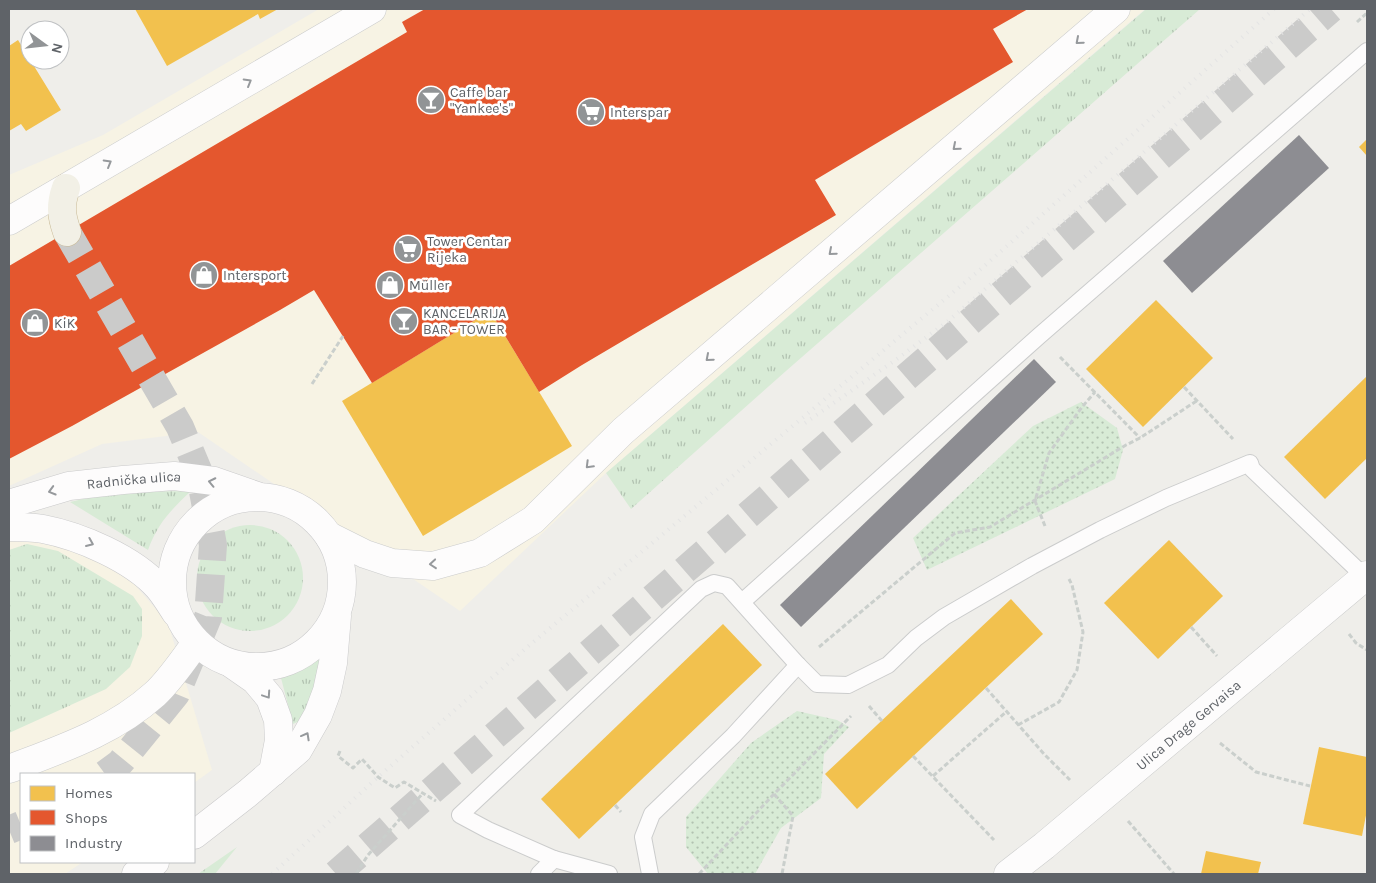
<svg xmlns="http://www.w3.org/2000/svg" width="1376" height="883" font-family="Karla,sans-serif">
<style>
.commercial{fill:#f7f3e4}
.grass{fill:url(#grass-tufts)}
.park{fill:url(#park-dots)}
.homes{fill:#f2c14e}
.shops{fill:#e4572e}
.industry{fill:#8d8d92}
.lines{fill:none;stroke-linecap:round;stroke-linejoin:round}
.trunk-tunnel{stroke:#cbcbca;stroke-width:28;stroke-dasharray:28 14;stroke-linecap:butt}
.service-casing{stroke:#cbcccc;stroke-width:18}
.minor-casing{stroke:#cbcccc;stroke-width:29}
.secondary-casing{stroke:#cacacb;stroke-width:29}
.trunk-casing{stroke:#c8b996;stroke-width:29}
.path{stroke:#cacfcc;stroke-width:3;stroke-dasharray:5 2.5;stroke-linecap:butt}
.service{stroke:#fdfcfc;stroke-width:16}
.minor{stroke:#fdfcfc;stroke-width:28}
.secondary{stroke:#fdfcfc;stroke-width:28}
.trunk{stroke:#f2f0e6;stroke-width:28}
.rail{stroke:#e4e4e4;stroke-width:4;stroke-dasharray:1 6;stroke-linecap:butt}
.oneway{stroke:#96999c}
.labels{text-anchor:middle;stroke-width:5;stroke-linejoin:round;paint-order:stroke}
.poi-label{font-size:14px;fill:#5f6368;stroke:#fff;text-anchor:start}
.street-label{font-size:14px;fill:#5f6368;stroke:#fff}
</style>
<defs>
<pattern id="grass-tufts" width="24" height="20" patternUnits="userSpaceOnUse" patternTransform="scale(1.25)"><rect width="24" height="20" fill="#d8ebd6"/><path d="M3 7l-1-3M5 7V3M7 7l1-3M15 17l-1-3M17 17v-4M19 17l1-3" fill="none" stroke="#b2c2b1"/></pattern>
<pattern id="park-dots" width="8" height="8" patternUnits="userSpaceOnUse" patternTransform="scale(1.25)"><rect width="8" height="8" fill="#d8ebd6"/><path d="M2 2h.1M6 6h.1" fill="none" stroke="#b2c2b1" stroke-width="1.8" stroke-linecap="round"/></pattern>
</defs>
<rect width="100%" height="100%" fill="#efeeea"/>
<g class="commercial">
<polygon points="319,9 1145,9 606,473 460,611 198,432 102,444 9,486 9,175 103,135"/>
<polygon points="9,537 52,537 117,564 168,623 212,770 194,783 194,774 21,774 21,862 83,862 65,874 9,874"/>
</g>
<g class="grass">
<polygon points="1146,9 1200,9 786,371 631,509 606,473"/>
<path d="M191,491C170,511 158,523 148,550L70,502L114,492Z"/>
<circle cx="250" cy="578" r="53"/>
<polygon points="27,544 58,551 133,596 142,609 142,636 130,667 106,689 9,733 9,550"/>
<polygon points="320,657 317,685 306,718 293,724 281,678"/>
<polygon points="237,847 215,874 198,874"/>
</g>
<g class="park">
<polygon points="1081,402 1117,428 1123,450 1115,479 927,570 913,538 1033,426"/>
<polygon points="797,711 837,720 849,727 824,754 821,798 781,828 755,874 708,874 686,847 686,817 751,743"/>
</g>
<g class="homes">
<polygon points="135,9 278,9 260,19 258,14 167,66"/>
<polygon points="18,40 61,110 26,131 21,124 9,131 9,46"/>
<polygon points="1367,139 1367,156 1359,147"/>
<polygon points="1156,300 1213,358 1143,427 1086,369"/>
<polygon points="490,311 572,446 423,536 342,401"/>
<polygon points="1367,376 1367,458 1325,499 1284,457"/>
<polygon points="1169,540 1223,596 1158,659 1104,603"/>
<polygon points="1011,599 1043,634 857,809 825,774"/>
<polygon points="723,624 762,665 579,839 541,799"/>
<polygon points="1319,747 1367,757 1367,810 1362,836 1303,824"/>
<polygon points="1206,851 1261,862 1258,874 1201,874"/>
</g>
<polygon class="shops" points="425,9 1028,9 993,29 1013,62 815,180 836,215 582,365 539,392 490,311 372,383 314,290 280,310 72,426 9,459 9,266 407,32 402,22"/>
<g class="industry">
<polygon points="1299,135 1329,168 1192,293 1163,261"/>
<polygon points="1034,359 1056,382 801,627 780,605"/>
</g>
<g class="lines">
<g class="trunk-tunnel">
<polyline points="67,232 180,427 200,475 213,545 208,617 176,694 120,763 105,774"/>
<polyline points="9,830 21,825"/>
<polyline points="336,874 1004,292 1331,9"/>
</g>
<defs>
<g id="service">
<polyline points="742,602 1039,336 1367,51"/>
<polyline points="554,859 488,830 460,815 701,589 714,583 727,586 798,665 817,684 848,685 888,665 916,638 944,617 1032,566 1100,530 1166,498 1250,463 1252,469 1365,577"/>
<polyline points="539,874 554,859 609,874"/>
<polyline points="650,874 643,837 652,814 733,736 798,665"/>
</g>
<g id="minor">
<polyline points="9,221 372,9"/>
<polyline points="329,536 365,554 392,563 433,566 480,553 533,520 623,431 1116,9"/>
<path d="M9,769C61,749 113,732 155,694C171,679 183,660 196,643"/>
<path id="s1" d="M1008,874L1044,846L1367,575"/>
</g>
<g id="secondary">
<circle cx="257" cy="582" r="85"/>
<path id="s2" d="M9,504L69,486L123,480L174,476L214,481L257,496"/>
<path d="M9,527C20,527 32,527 43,529C80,536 133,559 158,587C165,595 170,604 176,613"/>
<polyline points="232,664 255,680 270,698 278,720 279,740 273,772"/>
<polyline points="194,835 248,793 298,750 318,715 327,691 333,663 337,616"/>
<polyline points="136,874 155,862"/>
</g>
<path id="trunk" d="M66,188C60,205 61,215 67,232"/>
</defs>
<use href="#service" class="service-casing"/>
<use href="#minor" class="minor-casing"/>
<use href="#secondary" class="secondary-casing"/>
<use href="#trunk" class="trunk-casing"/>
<g class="path">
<polyline points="1357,22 1367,13"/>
<polyline points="1060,357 1140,438"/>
<polyline points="312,384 343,336"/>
<polyline points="1184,387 1233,439"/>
<polyline points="1045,526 1035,501 1049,453 1082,407 1095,392"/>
<polyline points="1191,627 1217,656"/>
<polyline points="1349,634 1356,643 1367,650"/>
<polyline points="819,647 955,533 990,527 1126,445 1140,438 1198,400"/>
<polyline points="986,688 1044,754 1070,780"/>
<polyline points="869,706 882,721"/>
<polyline points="1018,725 1059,702 1077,670 1083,632 1072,585 1069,579"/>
<polyline points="1220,743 1256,772 1310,786"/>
<polyline points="340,751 338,756 353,768 362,759 378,777 395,788 404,782 436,801"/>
<polyline points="913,756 994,840"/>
<polyline points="933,776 1006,712"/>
<polyline points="774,794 793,816 782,874"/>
<polyline points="615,805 621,812"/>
<polyline points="1128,821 1174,874"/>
<polyline points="356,874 368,855 423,793"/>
<polyline points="699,874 774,794 851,716"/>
</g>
<use href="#service" class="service"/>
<use href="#minor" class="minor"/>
<use href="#secondary" class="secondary"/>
<use href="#trunk" class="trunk"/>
<g class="rail">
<polyline points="805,423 897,359 948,321 1310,9"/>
<polyline points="272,874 378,777 525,649 981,269 1274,9"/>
</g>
</g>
<defs><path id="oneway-chevron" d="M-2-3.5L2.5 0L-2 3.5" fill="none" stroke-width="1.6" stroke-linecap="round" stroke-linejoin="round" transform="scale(1.25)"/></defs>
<g class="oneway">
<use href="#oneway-chevron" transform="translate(1079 41) rotate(139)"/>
<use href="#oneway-chevron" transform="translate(248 82) rotate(-30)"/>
<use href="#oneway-chevron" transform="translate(956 147) rotate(139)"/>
<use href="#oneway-chevron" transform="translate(108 163) rotate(-30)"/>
<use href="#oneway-chevron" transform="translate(832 252) rotate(139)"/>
<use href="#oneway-chevron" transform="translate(709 358) rotate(139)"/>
<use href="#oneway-chevron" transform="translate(589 465) rotate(135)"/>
<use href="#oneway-chevron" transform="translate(212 482) rotate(-168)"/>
<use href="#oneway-chevron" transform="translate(52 491) rotate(164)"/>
<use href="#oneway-chevron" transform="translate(90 543) rotate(23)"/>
<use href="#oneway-chevron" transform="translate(433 564) rotate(175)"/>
<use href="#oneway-chevron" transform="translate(267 695) rotate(56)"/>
<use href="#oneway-chevron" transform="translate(306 736) rotate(-61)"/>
</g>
<defs>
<symbol id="bar-disc" viewBox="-11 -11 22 22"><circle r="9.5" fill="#919496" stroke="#fff"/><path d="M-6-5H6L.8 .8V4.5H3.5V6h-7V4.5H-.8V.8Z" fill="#fff"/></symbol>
<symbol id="supermarket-disc" viewBox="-11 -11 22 22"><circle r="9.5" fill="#919496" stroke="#fff"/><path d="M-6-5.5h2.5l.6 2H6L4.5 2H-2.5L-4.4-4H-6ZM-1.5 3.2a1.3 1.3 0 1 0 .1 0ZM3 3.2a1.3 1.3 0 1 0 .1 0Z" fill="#fff"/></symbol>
<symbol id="shop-disc" viewBox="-11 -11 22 22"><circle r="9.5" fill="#919496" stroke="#fff"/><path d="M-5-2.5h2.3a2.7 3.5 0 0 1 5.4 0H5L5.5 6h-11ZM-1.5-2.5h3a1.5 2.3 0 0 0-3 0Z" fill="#fff"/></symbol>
</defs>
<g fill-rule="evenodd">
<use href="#bar-disc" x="415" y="84" width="32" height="32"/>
<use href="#supermarket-disc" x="575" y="96" width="32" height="32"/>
<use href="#supermarket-disc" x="392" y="233" width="32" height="32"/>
<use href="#shop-disc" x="188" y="259" width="32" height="32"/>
<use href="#shop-disc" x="374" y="269" width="32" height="32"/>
<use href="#bar-disc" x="388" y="305" width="32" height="32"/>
<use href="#shop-disc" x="19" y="307" width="32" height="32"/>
</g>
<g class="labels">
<g class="poi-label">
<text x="450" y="97">Caffe bar<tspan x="450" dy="16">"Yankee's"</tspan></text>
<text x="610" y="117">Interspar</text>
<text x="427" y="246">Tower Centar<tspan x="427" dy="16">Rijeka</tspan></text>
<text x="223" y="280">Intersport</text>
<text x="409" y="290">Müller</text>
<text x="423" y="318">KANCELARIJA<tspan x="423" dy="16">BAR - TOWER</tspan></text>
<text x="54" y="328">KiK</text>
</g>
<g class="street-label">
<text dy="5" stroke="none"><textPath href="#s2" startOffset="128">Radnička ulica</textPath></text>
<text dy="5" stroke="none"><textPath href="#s1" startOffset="234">Ulica Drage Gervaisa</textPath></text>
</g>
</g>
<rect width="1376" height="883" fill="none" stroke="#5f6368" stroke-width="20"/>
<rect x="20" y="773" width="175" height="90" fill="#ffffff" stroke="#bfc1c3"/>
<rect x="30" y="786" width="25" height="15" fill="#f2c14e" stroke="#bfc1c3"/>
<text x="65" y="798" font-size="15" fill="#5f6368">Homes</text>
<rect x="30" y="810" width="25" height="15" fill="#e4572e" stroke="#bfc1c3"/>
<text x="65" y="823" font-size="15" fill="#5f6368">Shops</text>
<rect x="30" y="836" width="25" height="15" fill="#8d8d92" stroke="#bfc1c3"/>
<text x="65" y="848" font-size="15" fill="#5f6368">Industry</text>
<g transform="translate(45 45) rotate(105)"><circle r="24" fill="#ffffff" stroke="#bfc1c3"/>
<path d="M0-4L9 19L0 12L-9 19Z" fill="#919496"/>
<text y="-8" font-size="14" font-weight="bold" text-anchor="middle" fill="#5f6368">N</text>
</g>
</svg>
